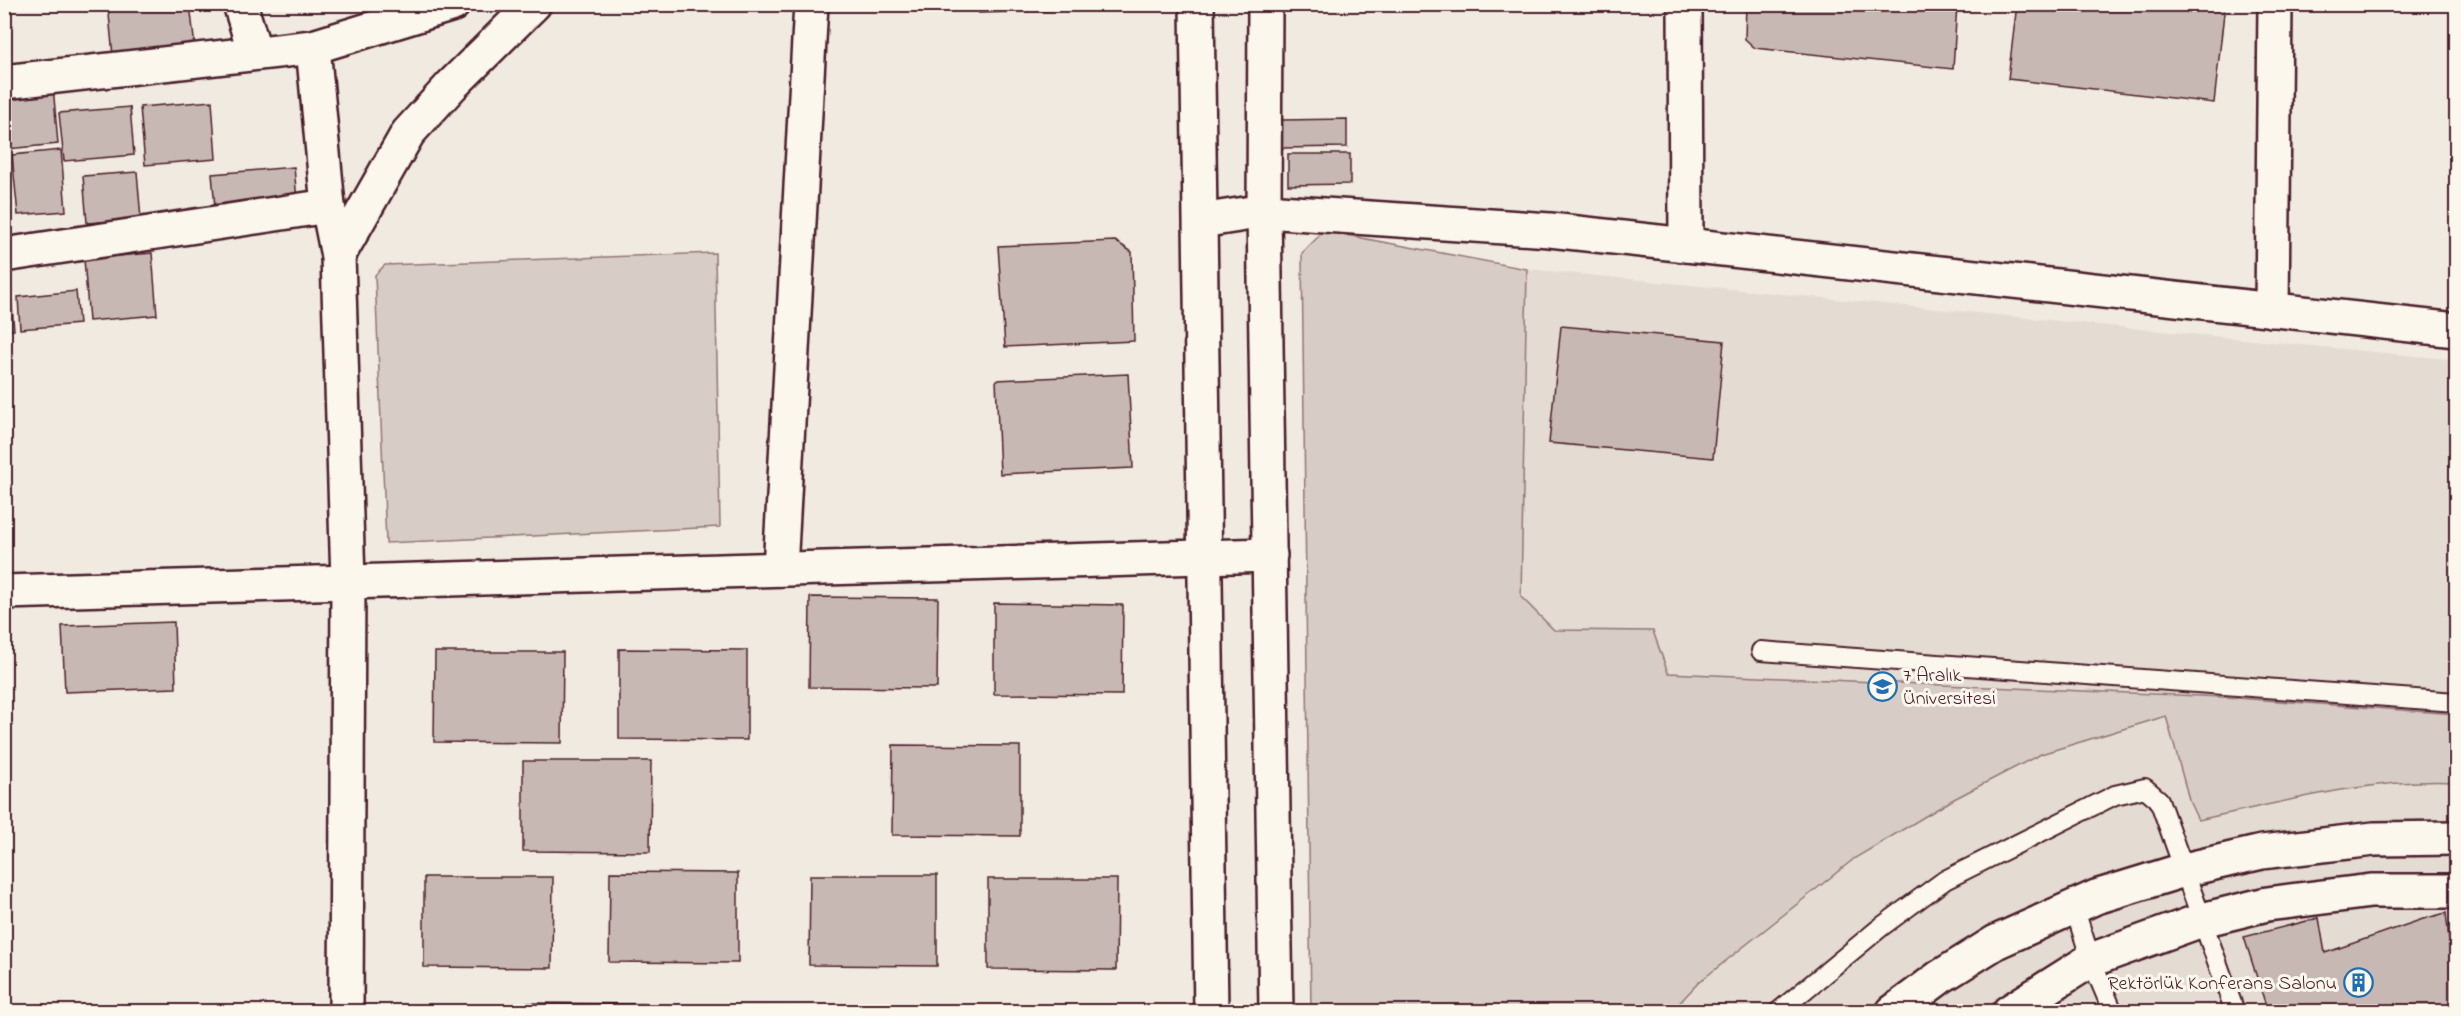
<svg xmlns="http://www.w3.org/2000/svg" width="2461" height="1016" font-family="'Indie Flower',sans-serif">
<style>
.built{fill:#e4dbd2}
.green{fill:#d8ccc6;stroke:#917678;stroke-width:1.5}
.building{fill:#c8b8b3;stroke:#4a1f2b;stroke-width:1.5}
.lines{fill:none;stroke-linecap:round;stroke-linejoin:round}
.service-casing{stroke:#4a1f2b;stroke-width:22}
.minor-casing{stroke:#4a1f2b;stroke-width:38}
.tertiary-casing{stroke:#4a1f2b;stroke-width:38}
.service{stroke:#fbf7ec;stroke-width:18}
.minor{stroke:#fbf7ec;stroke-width:33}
.tertiary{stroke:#fbf7ec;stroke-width:33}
.labels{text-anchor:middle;stroke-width:6;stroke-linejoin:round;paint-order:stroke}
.poi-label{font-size:20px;fill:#4a1f2b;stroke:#fbf7ec;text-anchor:start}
</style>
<rect width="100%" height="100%" fill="#f0eae0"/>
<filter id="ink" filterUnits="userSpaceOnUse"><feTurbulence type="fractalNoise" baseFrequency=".0167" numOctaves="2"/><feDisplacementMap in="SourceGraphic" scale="12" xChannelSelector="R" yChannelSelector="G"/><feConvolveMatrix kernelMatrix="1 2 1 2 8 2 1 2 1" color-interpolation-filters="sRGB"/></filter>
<g filter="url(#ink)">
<polygon class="built" points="1324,231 1527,269 2456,360 2456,1011 1311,1011 1302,253"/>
<g class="green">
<path d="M1324,231L1527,269L1521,597L1554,630L1653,631L1668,673L2223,697L2456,714V782C2369,778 2283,802 2198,820L2190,803L2166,716L2041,754L1954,799L1855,858L1698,983L1672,1011H1311L1302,253Z"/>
<polygon points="715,253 720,527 386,543 375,275 385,265"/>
</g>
<g class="building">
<polygon points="108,4 190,4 195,48 113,56"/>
<polygon points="978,4 1122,4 1122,8 979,13"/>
<polygon points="1746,4 1957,4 1953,69 1755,48 1745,39"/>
<polygon points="2017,4 2225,4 2214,103 2008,79"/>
<polygon points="53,86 58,144 7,149 4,90"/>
<polygon points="212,101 216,159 145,165 140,107"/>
<polygon points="130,107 134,155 64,161 59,113"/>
<polygon points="1347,119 1347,147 1281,148 1281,120"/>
<polygon points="61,150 66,211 18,215 12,155"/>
<polygon points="1288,154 1350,154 1350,184 1288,185"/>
<polygon points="294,167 297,200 215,207 212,174"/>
<polygon points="137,172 141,219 87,223 83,176"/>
<polygon points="1115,241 1132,252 1134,341 1005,347 998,246"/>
<polygon points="152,253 157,315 89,321 84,259"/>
<polygon points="9,273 14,330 4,331 4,274"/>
<polygon points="76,291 79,324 20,329 18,297"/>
<polygon points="1561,326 1724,341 1713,458 1549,443"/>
<polygon points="1128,374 1133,468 1000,474 996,380"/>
<polygon points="810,597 938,598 937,688 809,687"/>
<polygon points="994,603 1123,605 1122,695 994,694"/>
<polygon points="174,622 176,688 65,692 62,626"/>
<polygon points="619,649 747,650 747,740 619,739"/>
<polygon points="435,652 563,652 562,743 434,742"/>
<polygon points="893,745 1020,746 1020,836 892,835"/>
<polygon points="523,761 651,761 650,852 523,851"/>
<polygon points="610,872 738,873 738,963 609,962"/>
<polygon points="810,875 937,875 937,966 809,965"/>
<polygon points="424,877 553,877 552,968 424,967"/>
<polygon points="988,879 1117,879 1116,970 988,969"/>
<polygon points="2446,913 2449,939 2456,939 2456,1012 2268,1012 2244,937 2319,918 2325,953 2423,919"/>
<polygon points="515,1003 643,1004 643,1012 514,1012"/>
<polygon points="707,1007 835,1008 835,1012 707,1012"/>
</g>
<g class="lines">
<defs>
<g id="service">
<polyline points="1761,651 2456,702"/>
<polyline points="2074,907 2091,960 2113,1012"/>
<polyline points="1778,1012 1881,927 1945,880 2115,795 2145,788 2159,800 2234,1009 2233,1012"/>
</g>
<g id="minor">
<polyline points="240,4 255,53"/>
<polyline points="1685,4 1686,245"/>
<polyline points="313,47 328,206 338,256 348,581 346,1012"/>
<polyline points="4,82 313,47 453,4"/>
<polyline points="1201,221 1264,211 1550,230 2456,330"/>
<polyline points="4,255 328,206"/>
<polyline points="338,256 408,133 452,85 534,4"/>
<polyline points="2272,310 2275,4"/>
<polyline points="780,569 811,4"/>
<polyline points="4,592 1270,555"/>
</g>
<g id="tertiary">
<polyline points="1197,4 1211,1012"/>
<polyline points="1265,4 1264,211 1276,1012"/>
<polyline points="1893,1012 1940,977 1996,942 2096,897 2184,870 2262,852 2374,839 2456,838"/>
<polyline points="2009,1012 2091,960 2202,920 2267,904 2371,891 2456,891"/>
</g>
</defs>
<use href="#service" class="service-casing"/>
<use href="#minor" class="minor-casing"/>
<use href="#tertiary" class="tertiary-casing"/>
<use href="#service" class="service"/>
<use href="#minor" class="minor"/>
<use href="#tertiary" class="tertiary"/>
</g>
</g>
<defs>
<symbol id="university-ring" viewBox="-11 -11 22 22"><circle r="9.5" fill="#fbf7ec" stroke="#1f6fb2" stroke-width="1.5"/><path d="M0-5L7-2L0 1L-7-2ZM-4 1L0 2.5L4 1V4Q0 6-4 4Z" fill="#1f6fb2"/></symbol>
<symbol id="building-ring" viewBox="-11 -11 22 22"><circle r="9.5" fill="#fbf7ec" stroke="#1f6fb2" stroke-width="1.5"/><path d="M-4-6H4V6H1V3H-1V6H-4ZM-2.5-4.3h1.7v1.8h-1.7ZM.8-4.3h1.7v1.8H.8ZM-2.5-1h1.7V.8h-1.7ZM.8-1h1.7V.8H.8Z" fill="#1f6fb2"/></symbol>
</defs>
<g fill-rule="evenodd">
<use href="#university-ring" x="1866" y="670" width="33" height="33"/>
<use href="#building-ring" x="2342" y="966" width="33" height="33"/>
</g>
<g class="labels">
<g class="poi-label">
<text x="1903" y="681">7 Aralık<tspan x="1903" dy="23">Üniversitesi</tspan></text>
<text x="2337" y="989" text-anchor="end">Rektörlük Konferans Salonu</text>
</g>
</g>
<rect width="2461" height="1016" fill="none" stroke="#fbf7ec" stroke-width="24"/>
<rect x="12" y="12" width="2437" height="992" fill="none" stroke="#4a1f2b" stroke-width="2" filter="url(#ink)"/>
</svg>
